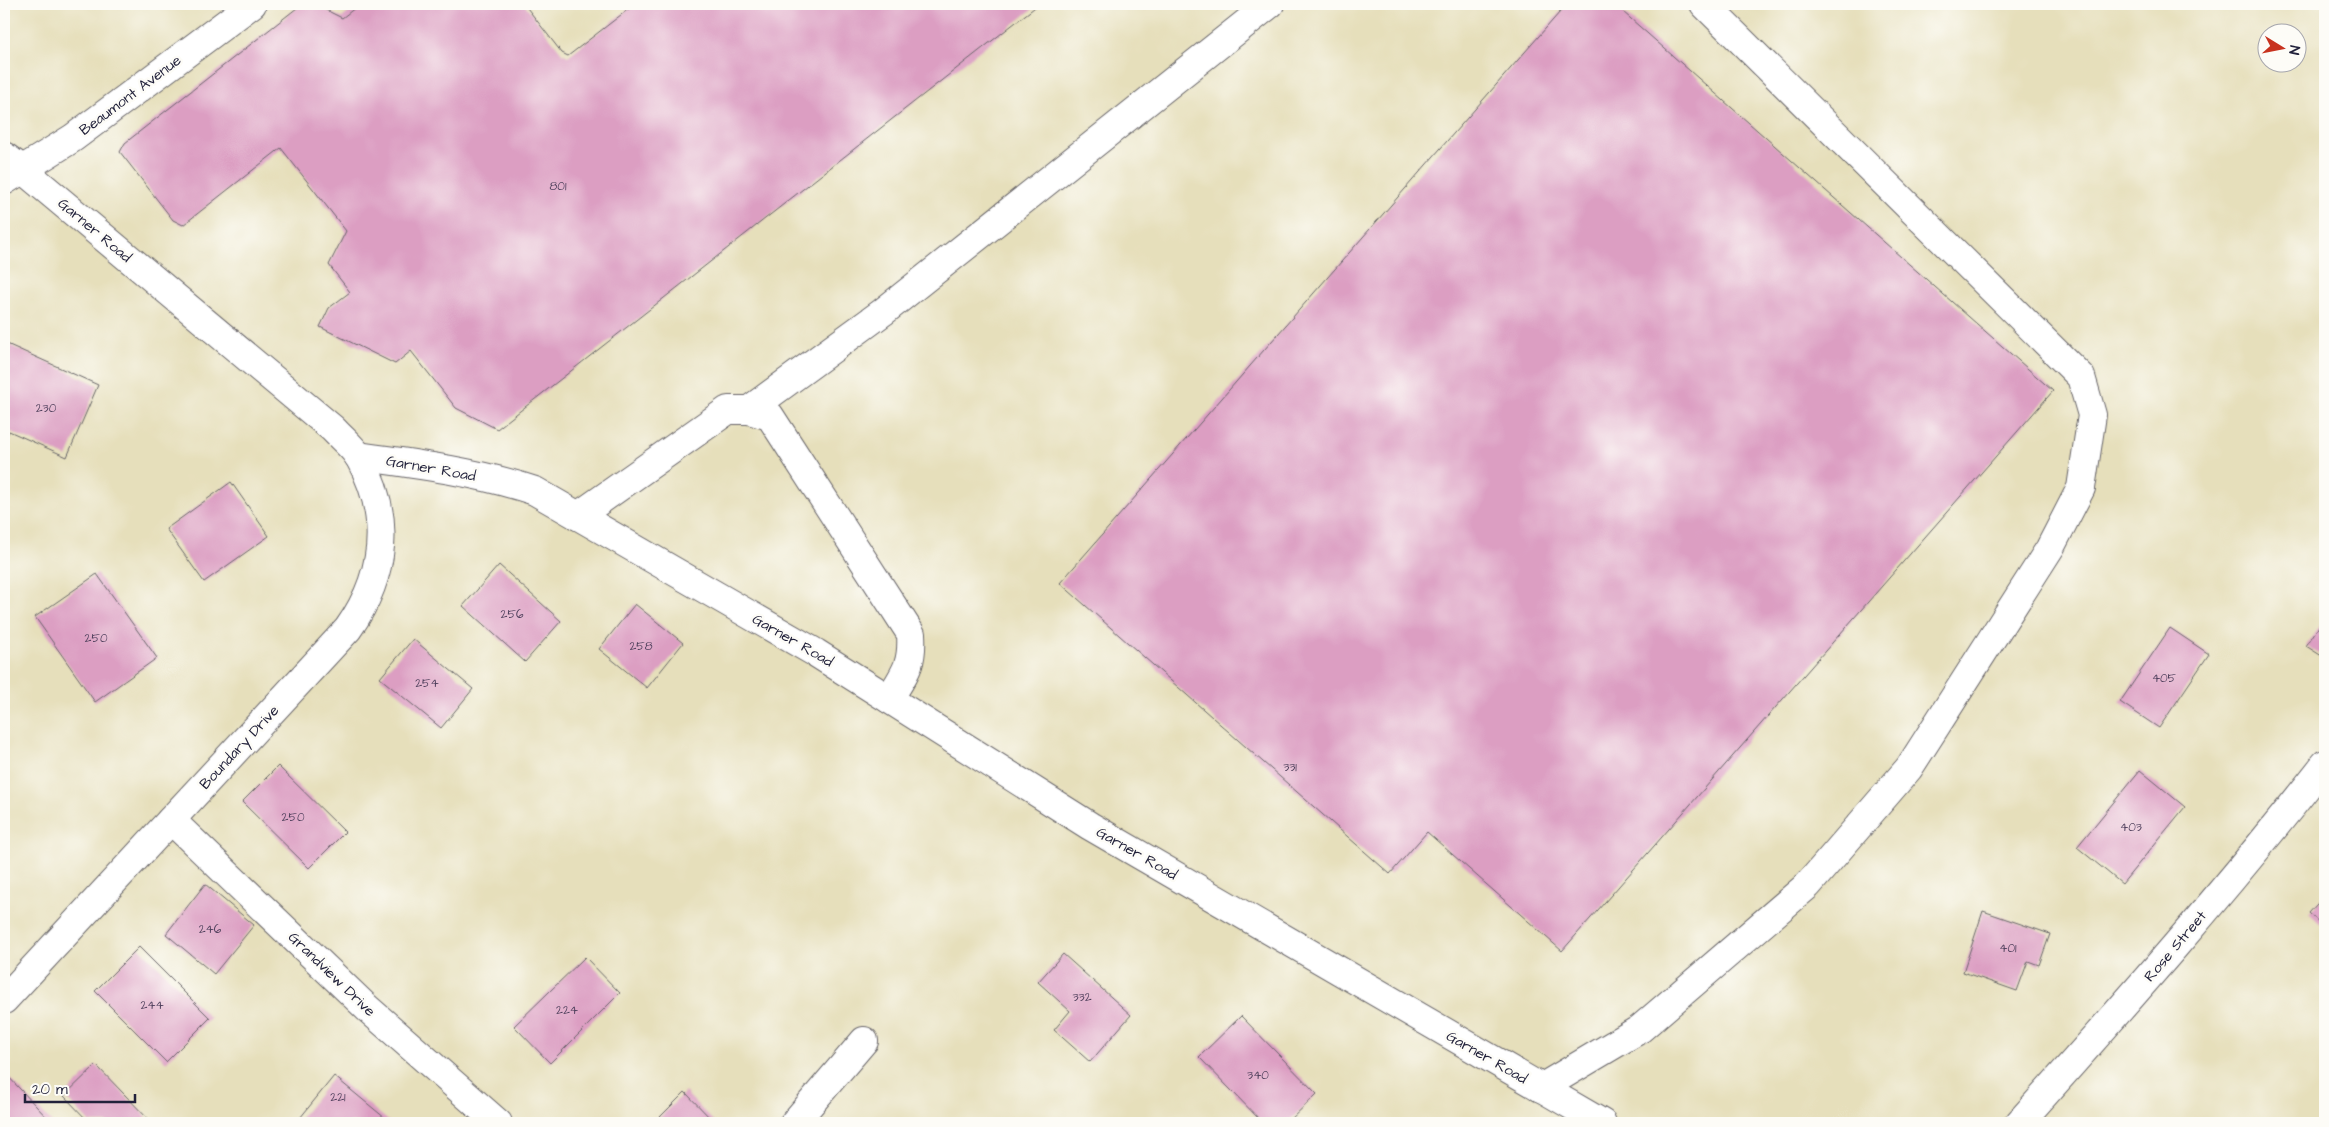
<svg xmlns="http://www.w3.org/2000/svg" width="2329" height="1127" font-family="'Architects Daughter',sans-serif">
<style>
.building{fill:#dc9ec2}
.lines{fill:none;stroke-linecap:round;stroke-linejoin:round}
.minor-casing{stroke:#676468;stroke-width:30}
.minor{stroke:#fff;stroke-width:28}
.labels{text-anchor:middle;stroke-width:5;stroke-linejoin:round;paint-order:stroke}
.number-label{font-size:12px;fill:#50415d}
.street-label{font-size:15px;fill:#22223b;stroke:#fdfcf7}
</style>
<rect width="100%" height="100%" fill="#fdfcf7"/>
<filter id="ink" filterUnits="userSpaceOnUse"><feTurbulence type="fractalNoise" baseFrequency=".02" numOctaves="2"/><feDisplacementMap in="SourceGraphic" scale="10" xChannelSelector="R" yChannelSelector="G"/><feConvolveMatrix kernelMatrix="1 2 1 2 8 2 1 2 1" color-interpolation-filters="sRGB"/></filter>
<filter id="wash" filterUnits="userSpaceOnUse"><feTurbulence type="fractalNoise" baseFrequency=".0096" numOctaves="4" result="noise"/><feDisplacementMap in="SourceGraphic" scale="20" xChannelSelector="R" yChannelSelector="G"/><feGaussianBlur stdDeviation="1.12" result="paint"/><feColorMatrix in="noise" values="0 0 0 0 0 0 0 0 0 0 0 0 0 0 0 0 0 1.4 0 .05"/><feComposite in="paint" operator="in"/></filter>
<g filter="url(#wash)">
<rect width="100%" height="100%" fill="#e6dfbb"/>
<g id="blocks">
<g class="building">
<polygon points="302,4 314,4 342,18 360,4 524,4 562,53 568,56 635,4 1039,4 497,429 456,408 411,351 395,364 320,327 329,308 350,292 329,265 346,231 281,148 183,225 173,220 120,152 125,143"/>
<polygon points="1567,4 1614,4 2053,391 1562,951 1427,832 1390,874 1060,583"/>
<polygon points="7,344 98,385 67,457 9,431 4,442 4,351"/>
<polygon points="231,482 269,536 204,582 166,529"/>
<polygon points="499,565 561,621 525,662 463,606"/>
<polygon points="97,574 157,658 95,702 35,617"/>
<polygon points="635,604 683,643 647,688 599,649"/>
<polygon points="2325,617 2325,658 2306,646"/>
<polygon points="2170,628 2209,654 2159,728 2120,702"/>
<polygon points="413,639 473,689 441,728 380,678"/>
<polygon points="278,766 345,832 309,868 242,802"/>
<polygon points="2140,770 2185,807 2122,884 2077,847"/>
<polygon points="205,884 254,925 214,974 166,934"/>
<polygon points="2325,895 2325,925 2324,927 2309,913"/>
<polygon points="1983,911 2050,934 2039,965 2028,961 2017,991 1963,972"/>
<polygon points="139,947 210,1018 166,1062 95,991"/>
<polygon points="1063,954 1131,1015 1090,1062 1054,1030 1070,1011 1038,982"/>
<polygon points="585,957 620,993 550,1063 514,1026"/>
<polygon points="1241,1016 1317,1094 1287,1123 1263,1123 1199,1057"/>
<polygon points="96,1065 152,1123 90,1123 64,1096"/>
<polygon points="4,1072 52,1123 4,1123"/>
<polygon points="334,1076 391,1123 306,1123 300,1118"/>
<polygon points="685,1092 715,1123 654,1123"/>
</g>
</g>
</g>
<g filter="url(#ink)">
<use href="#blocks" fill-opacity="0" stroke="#676468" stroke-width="1"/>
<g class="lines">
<defs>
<g id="minor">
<path d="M4,156L22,169L333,429C341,438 353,447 359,457C392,516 386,575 348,629L4,1000"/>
<polyline points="4,181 73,138 252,4"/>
<polyline points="749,410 883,312 1270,4"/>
<path d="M358,456C417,464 478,472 535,491L816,653L1090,826L1602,1123"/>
<path d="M578,516L728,410H749L770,416L911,634C913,665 905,673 889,699"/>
<polyline points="171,820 367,1008 498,1123"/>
<polyline points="1541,1088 1640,1029 1808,885 1909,768 2050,548 2081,488 2092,415 2081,377 1704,4"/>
<polyline points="794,1123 864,1041"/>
<path d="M2019,1123C2124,1006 2228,888 2325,764"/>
</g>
</defs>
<use href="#minor" class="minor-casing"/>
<use href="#minor" class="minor"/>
</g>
</g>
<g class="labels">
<g class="number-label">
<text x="558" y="190">801</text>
<text x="46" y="412">230</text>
<text x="512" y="618">256</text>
<text x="96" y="642">250</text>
<text x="641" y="650">258</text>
<text x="2164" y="682">405</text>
<text x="427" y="687">254</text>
<text x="1290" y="771">331</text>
<text x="293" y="821">250</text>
<text x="2131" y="831">403</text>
<text x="210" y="933">246</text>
<text x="2008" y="952">401</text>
<text x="1082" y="1001">332</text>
<text x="152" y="1009">244</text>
<text x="567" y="1014">224</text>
<text x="1258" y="1079">340</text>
<text x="338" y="1101">221</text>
</g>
<g class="street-label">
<text transform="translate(130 95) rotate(-37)" y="5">Beaumont Avenue</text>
<text transform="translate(95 230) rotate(40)" y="5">Garner Road</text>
<text transform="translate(431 468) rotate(10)" y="5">Garner Road</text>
<text transform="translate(793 640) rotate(30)" y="5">Garner Road</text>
<text transform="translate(239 747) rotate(-47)" y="5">Boundary Drive</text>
<text transform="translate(1137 853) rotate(30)" y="5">Garner Road</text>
<text transform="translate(2175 946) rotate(-50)" y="5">Rose Street</text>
<text transform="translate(332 974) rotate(44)" y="5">Grandview Drive</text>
<text transform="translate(1487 1057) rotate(30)" y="5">Garner Road</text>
</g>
</g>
<rect width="2329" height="1127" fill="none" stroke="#fdfcf7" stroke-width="20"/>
<g transform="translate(2282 48) rotate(100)"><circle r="24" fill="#fdfcf7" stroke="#a5a5ac"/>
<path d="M0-4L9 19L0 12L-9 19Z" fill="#c8321e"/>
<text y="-8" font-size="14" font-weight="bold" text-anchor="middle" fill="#22223b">N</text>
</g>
<path d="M25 1094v8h110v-8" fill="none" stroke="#22223b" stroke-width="2.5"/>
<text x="32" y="1094" font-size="15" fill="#22223b" stroke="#fdfcf7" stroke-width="4" paint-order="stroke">20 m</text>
</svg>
